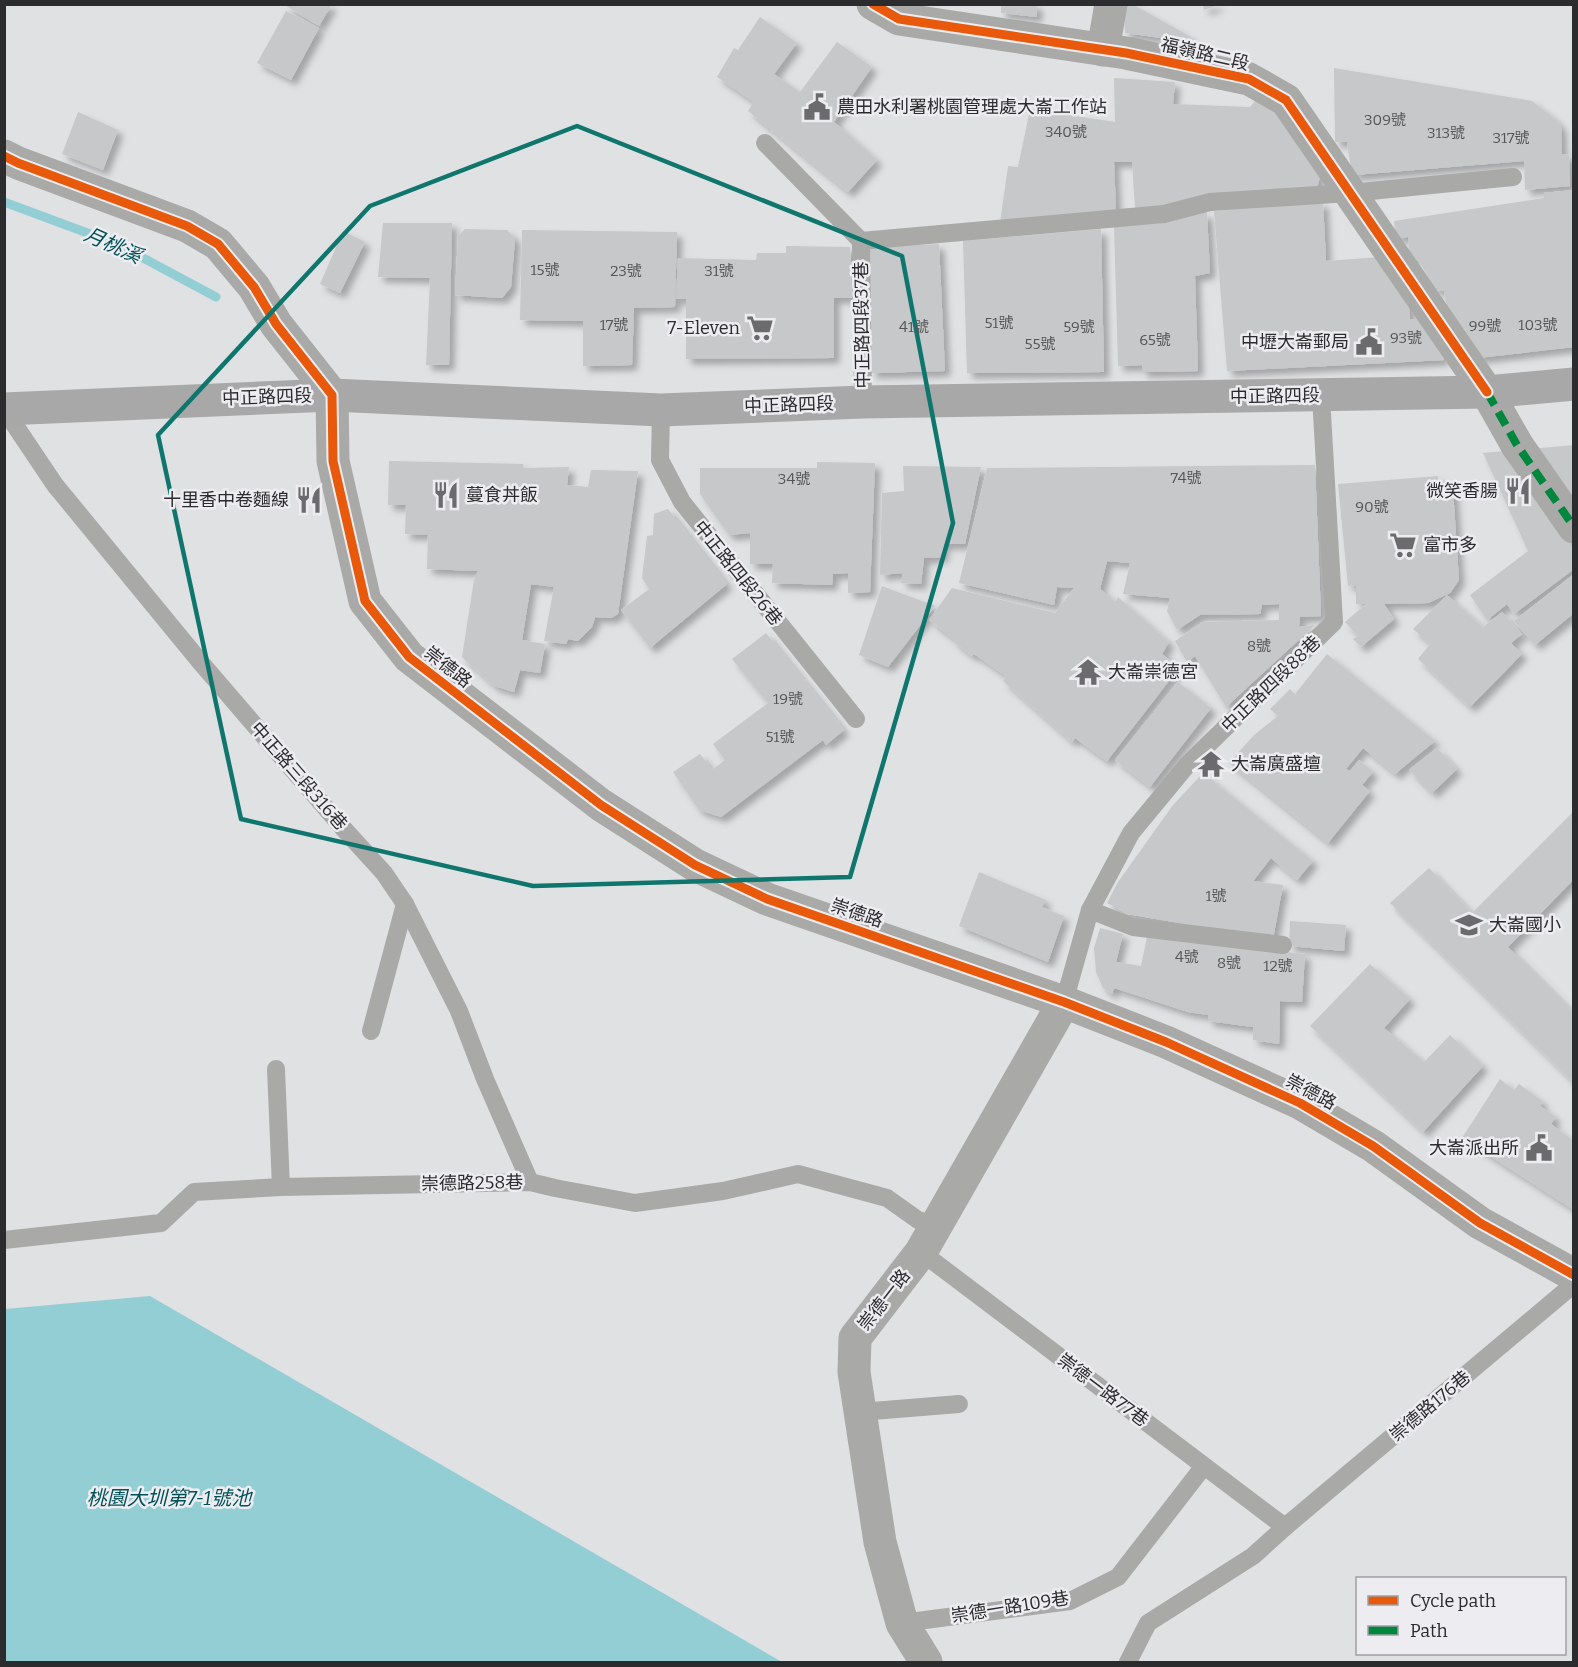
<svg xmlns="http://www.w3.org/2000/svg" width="1578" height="1667" font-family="Bitter,'Noto Sans TC',serif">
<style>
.water{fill:#94ced5}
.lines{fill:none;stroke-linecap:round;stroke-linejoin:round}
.stream{stroke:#94ced5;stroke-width:9}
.building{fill:#c7c8c9;filter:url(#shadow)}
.lane{stroke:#a9a9a8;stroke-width:18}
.street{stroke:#a9a9a8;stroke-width:33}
.secondary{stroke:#a8a8a8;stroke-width:33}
.quiet{stroke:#00873e;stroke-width:8;stroke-dasharray:15 8;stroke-linecap:butt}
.cycleway-casing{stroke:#ededf1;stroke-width:13}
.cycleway{stroke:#e8590c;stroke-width:9}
.marked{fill:none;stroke:#0f766e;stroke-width:4.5;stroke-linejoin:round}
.labels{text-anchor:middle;stroke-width:5;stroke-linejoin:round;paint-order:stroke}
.number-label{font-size:15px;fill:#555657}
.street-label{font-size:18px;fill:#2c2c2e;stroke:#ededf1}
.poi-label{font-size:18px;fill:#2c2c2e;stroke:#ededf1;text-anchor:start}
.water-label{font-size:20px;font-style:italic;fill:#015157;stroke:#ededf1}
</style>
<defs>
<filter id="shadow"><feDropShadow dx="5.5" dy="5.5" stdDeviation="3" flood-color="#0004"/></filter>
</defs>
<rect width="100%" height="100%" fill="#e0e1e3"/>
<polygon class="water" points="150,1296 782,1662 5,1662 5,1309"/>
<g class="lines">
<polyline class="stream" points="4,202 117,244 216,297"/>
</g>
<g class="building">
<polygon points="283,4 332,4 319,26"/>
<polygon points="1001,4 1037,4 1037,17 1001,13"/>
<polygon points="1123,4 1132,4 1191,37 1191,42 1125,33"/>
<polygon points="1203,4 1219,4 1219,5 1204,10"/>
<polygon points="286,11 319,28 291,80 257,63"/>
<polygon points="760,17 797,43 774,74 800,92 837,42 872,67 834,122 877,160 848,192 748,111 754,102 717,77 734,48 738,50"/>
<polygon points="1334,68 1532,101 1554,118 1561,126 1562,154 1569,155 1570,186 1525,190 1524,161 1354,175 1351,168 1347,142 1335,142"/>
<polygon points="1114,78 1175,82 1173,104 1250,107 1256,100 1280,114 1320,176 1317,189 1135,208 1132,162 1114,162 1116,210 1000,223 1008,166 1018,167 1030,109 1115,122"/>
<polygon points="78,112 118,130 103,170 62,154"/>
<polygon points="1574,190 1574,347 1478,358 1448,313 1444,291 1435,290 1419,261 1409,255 1408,237 1396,238 1394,221 1544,198 1544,193"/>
<polygon points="1323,202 1326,261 1380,257 1409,300 1410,319 1424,319 1438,337 1444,360 1227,371 1214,211"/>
<polygon points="1207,212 1210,273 1195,276 1198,371 1142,372 1142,365 1118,366 1114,226 1156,224"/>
<polygon points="383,223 452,223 449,365 426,365 430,278 378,277"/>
<polygon points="465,229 507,230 515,239 511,287 502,298 455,295 458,236"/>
<polygon points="1101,229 1104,372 967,373 963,241"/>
<polygon points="522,230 677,232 675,307 634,308 632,365 583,366 583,321 520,320"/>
<polygon points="343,231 365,242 340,293 320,284"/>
<polygon points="939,244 945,371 871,373 870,247"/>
<polygon points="786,246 850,247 852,298 834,298 834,358 686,359 686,299 676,299 678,258 756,260 757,253 786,253"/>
<polygon points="1574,445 1574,516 1530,449"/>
<polygon points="1504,451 1574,551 1574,569 1514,614 1507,604 1487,620 1470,595 1528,551 1483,453"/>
<polygon points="389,461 523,464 523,468 569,467 567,485 588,487 591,470 638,471 618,614 611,618 595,617 592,627 578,641 568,639 566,644 544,641 554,587 531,584 522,640 545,644 540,673 520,670 514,692 494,686 462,657 474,580 478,571 427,569 428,535 405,534 406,505 388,505"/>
<polygon points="817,462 875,463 870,592 848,593 848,573 833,574 832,585 772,583 773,564 750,564 750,533 729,535 700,494 700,468 817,468"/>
<polygon points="1315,465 1321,616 1300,617 1299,627 1315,625 1226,707 1195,656 1187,662 1175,641 1203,622 1279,620 1279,604 1262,605 1260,614 1200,615 1177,630 1167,611 1170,598 1123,594 1130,563 1107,561 1100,589 1116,602 1118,597 1169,642 1162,654 1179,668 1107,761 1075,738 1072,742 1003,681 1006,676 974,654 972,656 954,642 955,640 929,620 952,588 1055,613 1074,588 1057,587 1054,605 959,583 987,468"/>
<polygon points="903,466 981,467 965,544 944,544 943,557 924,558 921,584 901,583 903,573 880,575 882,493 904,491"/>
<polygon points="1438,476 1440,489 1453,489 1459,580 1450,593 1428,603 1384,604 1394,619 1361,647 1353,639 1358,636 1345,622 1366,604 1356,604 1356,585 1348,586 1338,484"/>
<polygon points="668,509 727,584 650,648 621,610 649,589 642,578 647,536 653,535 654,514"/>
<polygon points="1574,574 1574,613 1535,645 1514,621"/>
<polygon points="882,586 935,606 888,667 859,655"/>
<polygon points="1447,595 1483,627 1502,612 1522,634 1511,643 1522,654 1470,707 1418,659 1430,644 1413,629"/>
<polygon points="766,633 844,730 826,745 823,740 721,817 699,810 673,772 700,754 712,770 725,760 713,744 768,703 732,659"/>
<polygon points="1327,654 1435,741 1395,774 1363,748 1346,769 1350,771 1359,760 1373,772 1362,785 1370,791 1328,843 1229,763 1254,735 1278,716 1270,709 1290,689 1295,694"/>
<polygon points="1178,682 1211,708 1150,787 1115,760"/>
<polygon points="1437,748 1457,769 1432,793 1409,770"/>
<polygon points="1203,773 1313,861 1297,880 1271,858 1253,881 1283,885 1273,939 1127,914 1107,903 1118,882 1173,805"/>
<polygon points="1574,811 1574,879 1508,947 1574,1013 1574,1083 1390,903 1429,868 1472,913"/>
<polygon points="979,872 1046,900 1042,907 1064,916 1048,962 959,926"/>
<polygon points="1290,921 1346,925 1344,951 1289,946"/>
<polygon points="1100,928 1123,934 1116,962 1141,966 1147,937 1305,954 1302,1002 1280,1001 1279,1044 1253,1040 1253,1027 1208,1021 1208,1015 1188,1012 1114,988 1112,994 1103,988 1096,972 1094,948"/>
<polygon points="1370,964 1410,999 1384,1028 1424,1062 1450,1035 1483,1066 1423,1132 1310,1026"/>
<polygon points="1500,1079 1514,1090 1519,1084 1543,1102 1540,1106 1556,1117 1551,1124 1574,1141 1574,1210 1462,1138"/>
</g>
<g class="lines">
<g class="lane">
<polyline points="765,143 861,241 863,402"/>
<polyline points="861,241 1164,214 1210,202 1350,193 1513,177"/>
<polyline points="4,409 55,485 202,664 343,828 384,873 405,904 459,1011 485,1079 530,1182"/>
<polyline points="661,410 660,460 682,502 856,719"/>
<polyline points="1090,910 1133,927 1283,945"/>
<polyline points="1064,1002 1090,910 1131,833 1188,764 1334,622 1321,396"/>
<polyline points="371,1031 405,904"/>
<polyline points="276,1069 281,1187"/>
<polyline points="4,1240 161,1223 194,1192 281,1187 530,1182 555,1188 635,1203 723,1191 798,1174 887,1198 918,1220 936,1227"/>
<polyline points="921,1252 1285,1527"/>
<polyline points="860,1412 959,1404"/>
<polyline points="902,1623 1070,1601 1118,1577 1204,1466"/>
<polyline points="1128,1662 1148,1623 1253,1556 1285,1527 1574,1284"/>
</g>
<g class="street">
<polyline points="873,4 899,19 1126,53 1249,79 1286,100 1487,392 1517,445 1574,527"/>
<polyline points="1103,50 1111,4"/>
<polyline points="4,156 18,163 187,226 218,244 254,287 276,324 332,395 333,461 365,601 409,657 601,805 695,865 767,899 1064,1002 1166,1042 1300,1103 1373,1146 1480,1223 1574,1275"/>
<polyline points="926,1662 902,1623 880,1542 854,1372 855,1338 921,1252 1064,1002"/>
</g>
<polyline class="secondary" points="4,409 332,395 661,410 863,402 1487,392 1574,384"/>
<polyline class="quiet" points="1487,392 1517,445 1574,527"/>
<defs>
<g id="cycleway">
<polyline points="873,4 899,19 1126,53 1249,79 1286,100 1487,392"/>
<polyline points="4,156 18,163 187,226 218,244 254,287 276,324 332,395 333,461 365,601 409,657 601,805 695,865 767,899 1064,1002 1166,1042 1300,1103 1373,1146 1480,1223 1574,1275"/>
</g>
</defs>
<use href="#cycleway" class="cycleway-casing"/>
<use href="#cycleway" class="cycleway"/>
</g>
<path class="marked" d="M577,126L902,256L953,523L850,877L533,886L241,819L158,435L370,206Z"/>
<defs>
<symbol id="civic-bare" viewBox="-9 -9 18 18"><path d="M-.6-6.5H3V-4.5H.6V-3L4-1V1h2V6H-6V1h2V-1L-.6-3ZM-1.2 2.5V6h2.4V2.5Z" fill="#6b6b6d" stroke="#ededf1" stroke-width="2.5" paint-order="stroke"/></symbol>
<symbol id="supermarket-bare" viewBox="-9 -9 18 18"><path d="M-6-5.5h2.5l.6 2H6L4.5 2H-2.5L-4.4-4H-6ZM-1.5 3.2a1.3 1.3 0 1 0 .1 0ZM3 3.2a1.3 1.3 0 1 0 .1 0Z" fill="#6b6b6d" stroke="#ededf1" stroke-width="2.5" paint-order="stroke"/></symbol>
<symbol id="restaurant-bare" viewBox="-9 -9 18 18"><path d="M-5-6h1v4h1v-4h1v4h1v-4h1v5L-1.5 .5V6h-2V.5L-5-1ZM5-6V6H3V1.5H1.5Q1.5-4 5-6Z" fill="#6b6b6d" stroke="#ededf1" stroke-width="2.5" paint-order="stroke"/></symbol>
<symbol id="temple-bare" viewBox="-9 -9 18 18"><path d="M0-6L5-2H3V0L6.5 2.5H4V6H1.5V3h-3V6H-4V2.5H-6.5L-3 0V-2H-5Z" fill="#6b6b6d" stroke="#ededf1" stroke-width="2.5" paint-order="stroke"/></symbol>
<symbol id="school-bare" viewBox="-9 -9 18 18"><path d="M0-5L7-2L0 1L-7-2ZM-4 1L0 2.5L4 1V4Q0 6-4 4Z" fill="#6b6b6d" stroke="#ededf1" stroke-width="2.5" paint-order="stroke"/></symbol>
</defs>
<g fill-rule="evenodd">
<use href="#civic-bare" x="798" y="88" width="38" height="38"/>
<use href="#supermarket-bare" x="741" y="309" width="38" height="38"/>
<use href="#civic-bare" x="1350" y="323" width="38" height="38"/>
<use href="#restaurant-bare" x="1499" y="472" width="38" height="38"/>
<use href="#restaurant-bare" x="427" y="476" width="38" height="38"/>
<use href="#restaurant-bare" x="290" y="481" width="38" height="38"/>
<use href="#supermarket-bare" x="1384" y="526" width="38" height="38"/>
<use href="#temple-bare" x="1069" y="653" width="38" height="38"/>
<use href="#temple-bare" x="1192" y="745" width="38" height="38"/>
<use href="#school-bare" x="1450" y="906" width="38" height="38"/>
<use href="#civic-bare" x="1520" y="1129" width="38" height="38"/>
</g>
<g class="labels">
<g class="number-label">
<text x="1385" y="125">309號</text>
<text x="1066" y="137">340號</text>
<text x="1446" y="138">313號</text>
<text x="1511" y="143">317號</text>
<text x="545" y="275">15號</text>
<text x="626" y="276">23號</text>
<text x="719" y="276">31號</text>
<text x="999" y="328">51號</text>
<text x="614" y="330">17號</text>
<text x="1538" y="330">103號</text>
<text x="1485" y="331">99號</text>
<text x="914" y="332">41號</text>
<text x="1079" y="332">59號</text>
<text x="1406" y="343">93號</text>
<text x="1155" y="345">65號</text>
<text x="1040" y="349">55號</text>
<text x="1186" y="483">74號</text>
<text x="794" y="484">34號</text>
<text x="1372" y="512">90號</text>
<text x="1259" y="651">8號</text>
<text x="788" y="704">19號</text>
<text x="780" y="742">51號</text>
<text x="1216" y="901">1號</text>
<text x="1187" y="962">4號</text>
<text x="1229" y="968">8號</text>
<text x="1278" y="971">12號</text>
</g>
<g class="street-label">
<text transform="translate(1205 54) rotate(13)" y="6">福嶺路二段</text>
<text transform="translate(862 325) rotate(-91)" y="6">中正路四段37巷</text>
<text transform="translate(1275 396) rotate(-1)" y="6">中正路四段</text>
<text transform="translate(267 397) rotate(-2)" y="6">中正路四段</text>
<text transform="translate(789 405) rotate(-2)" y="6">中正路四段</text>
<text transform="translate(738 573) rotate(51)" y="6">中正路四段26巷</text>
<text transform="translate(448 667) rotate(38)" y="6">崇德路</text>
<text transform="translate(1271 684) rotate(-44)" y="6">中正路四段88巷</text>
<text transform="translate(299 776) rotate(49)" y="6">中正路三段316巷</text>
<text transform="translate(857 913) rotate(19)" y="6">崇德路</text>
<text transform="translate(1311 1092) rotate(28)" y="6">崇德路</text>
<text transform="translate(472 1183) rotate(-1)" y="6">崇德路258巷</text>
<text transform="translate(884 1300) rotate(-52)" y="6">崇德一路</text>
<text transform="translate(1103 1390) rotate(37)" y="6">崇德一路77巷</text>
<text transform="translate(1430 1406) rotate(-40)" y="6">崇德路176巷</text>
<text transform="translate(1010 1607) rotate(-9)" y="6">崇德一路109巷</text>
</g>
<g class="poi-label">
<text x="837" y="113">農田水利署桃園管理處大崙工作站</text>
<text x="740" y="334" text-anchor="end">7-Eleven</text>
<text x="1349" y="348" text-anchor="end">中壢大崙郵局</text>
<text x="1498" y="497" text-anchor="end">微笑香腸</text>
<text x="466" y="501">蔓食丼飯</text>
<text x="289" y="506" text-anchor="end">十里香中卷麵線</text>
<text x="1423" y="551">富市多</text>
<text x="1108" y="678">大崙崇德宮</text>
<text x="1231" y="770">大崙廣盛壇</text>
<text x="1489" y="931">大崙國小</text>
<text x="1519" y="1154" text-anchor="end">大崙派出所</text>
</g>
<g class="water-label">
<text transform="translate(113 245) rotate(24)" y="7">月桃溪</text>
<text x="169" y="1505">桃園大圳第7-1號池</text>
</g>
</g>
<rect width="1578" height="1667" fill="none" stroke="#2c2c2e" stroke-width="12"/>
<rect x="1356" y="1577" width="210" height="78" fill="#ededf1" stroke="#a0a0a3" stroke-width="1.5"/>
<rect x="1368" y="1596" width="30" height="9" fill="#e8590c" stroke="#a0a0a3" stroke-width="1.5"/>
<text x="1410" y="1607" font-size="18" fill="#2c2c2e">Cycle path</text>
<rect x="1368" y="1626" width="30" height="9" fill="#00873e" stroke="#a0a0a3" stroke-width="1.5"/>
<text x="1410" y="1637" font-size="18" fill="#2c2c2e">Path</text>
</svg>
